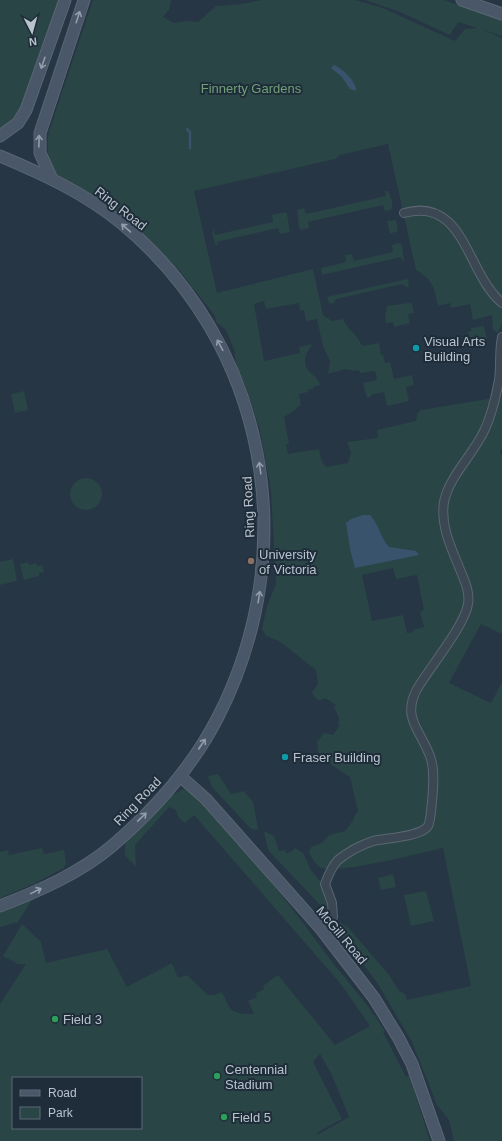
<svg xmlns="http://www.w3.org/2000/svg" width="502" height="1141" font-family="Arial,sans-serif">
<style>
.green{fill:#294546;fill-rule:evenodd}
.water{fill:#3a536d}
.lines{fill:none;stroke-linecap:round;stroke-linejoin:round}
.stream{stroke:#3a536d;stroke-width:2.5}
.street-casing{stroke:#5a6672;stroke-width:10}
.secondary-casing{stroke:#5a6672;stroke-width:13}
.street{stroke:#3b4854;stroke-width:8}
.secondary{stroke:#495768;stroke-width:11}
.oneway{stroke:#929daa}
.culture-dot{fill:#0f9aa8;stroke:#1f2d3a;stroke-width:1.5}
.education-dot{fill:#8d6e63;stroke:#1f2d3a;stroke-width:1.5}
.leisure-dot{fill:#2e9e5b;stroke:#1f2d3a;stroke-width:1.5}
.labels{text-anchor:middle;stroke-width:4;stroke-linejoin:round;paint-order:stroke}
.park-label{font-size:13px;fill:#6fa076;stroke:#1f2d3a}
.street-label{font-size:13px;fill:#b9c3ce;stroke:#1f2d3a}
.poi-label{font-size:13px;fill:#b9c3ce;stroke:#1f2d3a;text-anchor:start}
</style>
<rect width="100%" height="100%" fill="#263645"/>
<g class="green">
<polygon points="0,0 59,0 22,108 9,124 0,129"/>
<path d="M93,0H171L169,10L163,17L174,23L187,21L198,22L216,6L242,4L261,0H355L383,8L455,41L465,29L477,28L458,22L450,35L400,12L365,0H444L502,20V36L481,29L502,38V324L498,333L493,330L492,315L473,320L470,304L451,308L450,303L438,306C434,287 433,280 416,270L388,144L340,155L335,159L194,191L217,293L313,269L323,315L332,321L343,319C347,330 357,333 362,346L379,343L381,355H383L385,363L390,362L394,379L412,375L414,385L406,387L409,401L387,406L384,392L371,395V397L367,398L363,383L377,380L375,371L360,373L359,370L352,371L351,370L345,369L328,374L330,361L323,346L317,319L306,321L304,310L300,311L299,303L266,309L264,301L254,304L264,361L300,353L299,347L312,344C310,350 305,353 305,359C304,374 318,374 320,385L313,387V389L307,390L308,392L299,394L301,406H297L298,408L284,417L289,444H286L288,454L319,449L322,462L326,467L348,463L351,453L347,442L378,438L377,430L416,421L417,414L421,410L488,399L500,400L502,387V446L500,454L502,455V634L481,624L449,683L491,703L502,682V1141H454L449,1120L437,1105L412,1042L376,981L333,926L339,922L348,927L390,976L398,990L405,994L407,1000L471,986L443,848C420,853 340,874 322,868C316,866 311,857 309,852L311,847L323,842L329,835L345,831L354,819V817L358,811L350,777L333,766L318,752L317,742L324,733L333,735L340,725L338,723L339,718L334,707L336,705L325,698L319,701L314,696L312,692L318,684L316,670L279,641L266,636L262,629L267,606L276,584L271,491L260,430L247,390L236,366L234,349L226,330L216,322L215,316L179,270L58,176C47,162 46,148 49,131ZM393,568L396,579L417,575L424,610L420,612L424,627L413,630V632L407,633L403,615L372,621L362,575Z"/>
<path d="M385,191H388C391,196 394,205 391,210L385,211L383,205L308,222L309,228L301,230L299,228L297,210L304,208L306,214L386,196Z"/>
<polygon points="285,212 287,214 290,232 280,234 278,228 217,242 218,246 215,244 212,233 214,229 215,235 273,222 272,215"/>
<polygon points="396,220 398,231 390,234 387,221"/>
<polygon points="399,243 402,245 404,262 403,262 401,257 322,275 321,268 346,262 345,255 352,254 354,261 393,252 392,245"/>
<polygon points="408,279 409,287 406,287 402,284 336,299 333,304 329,303 327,297"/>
<polygon points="409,303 412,304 414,313 408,314 410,323 394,327 393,322 386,323 385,316 387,306"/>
<polygon points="484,326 487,340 471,343 468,332 471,331 471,328"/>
<polygon points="24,391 28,410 15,413 11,394"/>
<circle cx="86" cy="494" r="16"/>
<polygon points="13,559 17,581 0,585 0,562"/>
<polygon points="28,562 29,565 36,563 37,566 42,565 44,572 39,573 39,576 24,580 20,564"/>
<polygon points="218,774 231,794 244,791 253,802 258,828 256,830 250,828 212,787 208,776"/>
<path d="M183,789L192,792C238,841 281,892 320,946C341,975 366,1000 385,1031L383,1032L406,1077L409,1075L430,1141H0V1004L26,964H18L3,956L22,924L41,942L46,963L107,949L127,987L172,963L178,978L187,975L208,995H214L221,992C225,996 225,998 227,1003C232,1015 243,1014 254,1014L248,1001L257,997L256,993L264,989L263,986L278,975L335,1045L370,1026L340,983L194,815L185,823L178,817L176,810L169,807L135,845L136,867L125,855V845L128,839L171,796ZM320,1054L332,1075L349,1117L317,1135L318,1132L342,1119L313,1062ZM13,1078H141V1128H13Z"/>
<polygon points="264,831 274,836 279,851 285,850 286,853 291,852 295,848 303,853 311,870 323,885 328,904 324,909 268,850"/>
<polygon points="42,848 44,854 64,850 66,863 64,868 34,884 0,898 0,852 8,850 9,855"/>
<polygon points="393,874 396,887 381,890 378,878"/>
<polygon points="426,891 434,921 411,926 404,895"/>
<polygon points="33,898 18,922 0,927 0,911"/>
</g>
<g class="water">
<path d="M334,65C342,68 358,83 356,91L350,89L342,77L331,68Z"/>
<path d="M363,515H370C380,526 380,537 389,547L416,551L419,555L355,568L350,549L346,523L351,519Z"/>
</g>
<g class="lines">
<polyline class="stream" points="187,129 190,132 190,148"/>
<defs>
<g id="street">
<path d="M404,213C465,196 466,273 502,303"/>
<path d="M321,929L333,917L332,903L325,884C328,876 332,866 338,860C348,852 361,845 373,841C386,838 421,837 428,826C431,820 431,809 432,802C433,788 435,773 431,759C422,731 401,719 417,689C430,667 465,625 468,604C470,592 465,582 461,572C452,549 440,527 444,502C449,476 474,454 485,429C492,414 496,396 499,380C501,366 499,351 502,337"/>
</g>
<g id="secondary">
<polyline points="462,0 502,14"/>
<polyline points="0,136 18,123 26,110 65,0"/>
<path d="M0,156C43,174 84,193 120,222C268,343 304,549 218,717C193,766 154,810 112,846C80,873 39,891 0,906"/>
<polyline points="51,177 40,153 40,133 84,0"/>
<polyline points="180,776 206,799 321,929 374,998 398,1037 412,1064 439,1141"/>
</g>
</defs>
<use href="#street" class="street-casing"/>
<use href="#secondary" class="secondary-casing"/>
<use href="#street" class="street"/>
<use href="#secondary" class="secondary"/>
</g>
<defs><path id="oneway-shaft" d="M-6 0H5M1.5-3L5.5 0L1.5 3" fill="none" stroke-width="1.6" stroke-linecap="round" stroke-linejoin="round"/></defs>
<g class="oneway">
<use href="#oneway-shaft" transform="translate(78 17) rotate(-72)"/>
<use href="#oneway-shaft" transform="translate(43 63) rotate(109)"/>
<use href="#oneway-shaft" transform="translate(39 141) rotate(-89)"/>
<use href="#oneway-shaft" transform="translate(126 228) rotate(-139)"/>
<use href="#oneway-shaft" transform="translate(220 345) rotate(-118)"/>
<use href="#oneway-shaft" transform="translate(260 468) rotate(-98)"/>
<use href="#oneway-shaft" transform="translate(259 597) rotate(-81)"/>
<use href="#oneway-shaft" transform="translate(202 744) rotate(-56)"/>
<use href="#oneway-shaft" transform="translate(142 817) rotate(-44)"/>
<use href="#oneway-shaft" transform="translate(36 891) rotate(-26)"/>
</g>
<g class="culture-dot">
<circle cx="416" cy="348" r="4"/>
<circle cx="285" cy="757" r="4"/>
</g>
<circle class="education-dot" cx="251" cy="561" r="4"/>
<g class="leisure-dot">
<circle cx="55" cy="1019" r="4"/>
<circle cx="217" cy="1076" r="4"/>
<circle cx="224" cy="1117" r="4"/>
</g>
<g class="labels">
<g class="park-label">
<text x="251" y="93">Finnerty Gardens</text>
</g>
<g class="street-label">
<text transform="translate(121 208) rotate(38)" y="5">Ring Road</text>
<text transform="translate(248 507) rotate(-93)" y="5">Ring Road</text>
<text transform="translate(137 801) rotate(-46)" y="5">Ring Road</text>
<text transform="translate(342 935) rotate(50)" y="5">McGill Road</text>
</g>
<g class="poi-label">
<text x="424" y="346">Visual Arts<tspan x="424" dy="15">Building</tspan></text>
<text x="259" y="559">University<tspan x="259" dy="15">of Victoria</tspan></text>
<text x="293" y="762">Fraser Building</text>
<text x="63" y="1024">Field 3</text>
<text x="225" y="1074">Centennial<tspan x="225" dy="15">Stadium</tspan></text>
<text x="232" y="1122">Field 5</text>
</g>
</g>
<rect x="12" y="1077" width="130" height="52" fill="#1f2d3a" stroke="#5d6975"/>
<rect x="20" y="1090" width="20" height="6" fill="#495768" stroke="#5d6975"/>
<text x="48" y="1097" font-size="12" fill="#b9c3ce">Road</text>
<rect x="20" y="1107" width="20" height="12" fill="#294546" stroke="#5d6975"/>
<text x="48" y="1117" font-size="12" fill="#b9c3ce">Park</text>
<g transform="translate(32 32) rotate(174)" stroke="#1f2d3a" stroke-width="3" paint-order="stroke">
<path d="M0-3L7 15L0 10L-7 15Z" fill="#b9c3ce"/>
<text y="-6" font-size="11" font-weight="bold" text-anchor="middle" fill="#b9c3ce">N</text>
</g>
</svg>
